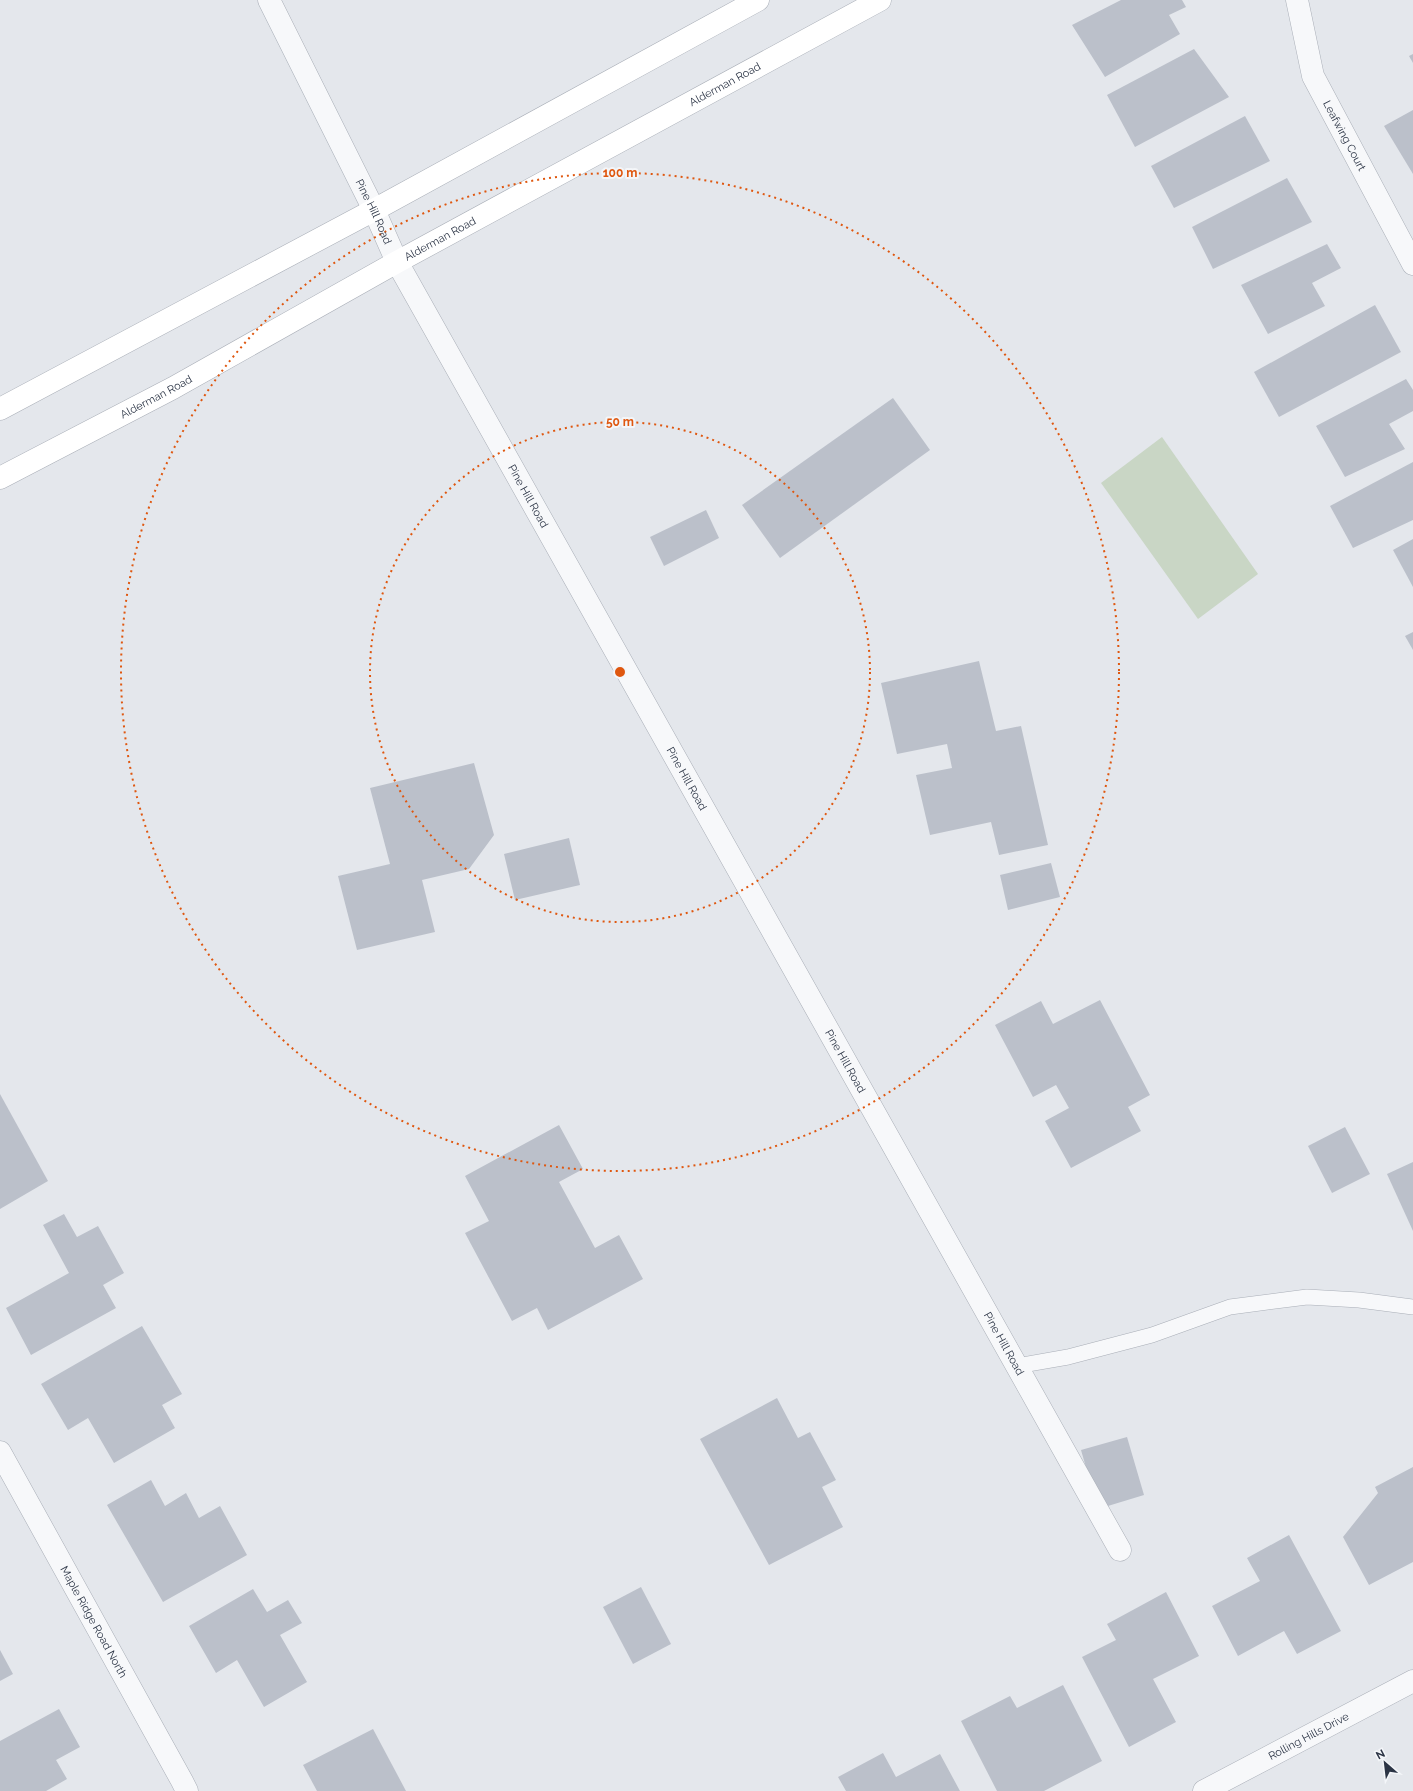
<svg xmlns="http://www.w3.org/2000/svg" width="1413" height="1791" font-family="Raleway,sans-serif">
<style>
.green{fill:#c9d6c5}
.building{fill:#bbc0ca}
.lines{fill:none;stroke-linecap:round;stroke-linejoin:round}
.lane-casing{stroke:#a9aeb7;stroke-width:16}
.street-casing{stroke:#a9aeb7;stroke-width:23}
.secondary-casing{stroke:#a9aeb7;stroke-width:23}
.lane{stroke:#f7f8fa;stroke-width:15}
.street{stroke:#f7f8fa;stroke-width:22}
.secondary{stroke:#fff;stroke-width:22}
.ring{fill:none;stroke:#df570f;stroke-width:2;stroke-dasharray:2 4}
.labels{text-anchor:middle;stroke-width:4;stroke-linejoin:round;paint-order:stroke}
.street-label{font-size:11px;fill:#2b3445;stroke:#f4f6f9}
.centre{fill:#df570f;stroke:#f4f6f9;stroke-width:2}
.ring-label{font-size:12px;text-anchor:middle;font-weight:bold;fill:#df570f;stroke:#f4f6f9;stroke-width:4;stroke-linejoin:round;paint-order:stroke}
</style>
<rect width="100%" height="100%" fill="#e4e7ec"/>
<polygon class="green" points="1162,437 1258,574 1198,619 1101,483"/>
<g class="building">
<polygon points="1121,0 1182,0 1186,7 1169,15 1180,34 1105,77 1072,25"/>
<polygon points="1194,49 1229,97 1135,147 1107,95"/>
<polygon points="1413,54 1413,63 1409,56"/>
<polygon points="1413,110 1413,174 1384,126"/>
<polygon points="1245,116 1270,161 1174,208 1151,166"/>
<polygon points="1287,178 1312,222 1213,269 1192,227"/>
<polygon points="1327,244 1341,268 1312,283 1325,306 1268,334 1241,285"/>
<polygon points="1375,305 1401,352 1279,417 1254,372"/>
<polygon points="1406,379 1413,390 1413,411 1389,424 1405,449 1345,477 1316,426"/>
<polygon points="893,398 930,450 780,558 742,505"/>
<polygon points="1413,462 1413,520 1353,548 1330,506"/>
<polygon points="706,510 719,538 664,566 650,537"/>
<polygon points="1413,539 1413,587 1393,550"/>
<polygon points="1413,632 1413,650 1405,636"/>
<polygon points="979,661 996,731 1021,726 1048,845 999,855 991,822 930,835 916,775 952,768 947,744 897,754 881,683"/>
<polygon points="474,763 494,835 469,869 422,880 435,932 357,950 338,876 390,864 370,788"/>
<polygon points="569,838 580,885 515,900 504,854"/>
<polygon points="1051,863 1060,897 1008,910 1000,875"/>
<polygon points="1100,1000 1150,1095 1128,1107 1141,1131 1071,1168 1045,1121 1069,1108 1056,1085 1033,1097 995,1025 1041,1001 1053,1024"/>
<polygon points="0,1094 48,1181 0,1209"/>
<polygon points="559,1125 583,1169 559,1182 595,1248 619,1235 643,1279 548,1330 537,1308 512,1321 465,1233 489,1221 465,1176"/>
<polygon points="1345,1127 1370,1174 1332,1193 1308,1146"/>
<polygon points="1413,1162 1413,1231 1387,1174"/>
<polygon points="64,1214 77,1237 98,1226 124,1273 103,1285 116,1308 31,1355 6,1308 69,1273 43,1225"/>
<polygon points="142,1326 182,1394 162,1405 175,1428 114,1463 88,1418 68,1430 41,1384"/>
<polygon points="777,1398 798,1438 810,1432 836,1480 822,1487 843,1527 769,1565 700,1439"/>
<polygon points="1127,1437 1144,1495 1098,1509 1081,1450"/>
<polygon points="1413,1467 1413,1562 1369,1585 1343,1537 1378,1493 1375,1487"/>
<polygon points="151,1480 165,1506 186,1493 199,1518 220,1506 247,1555 163,1602 107,1505"/>
<polygon points="1289,1535 1341,1631 1297,1654 1284,1631 1238,1656 1212,1606 1260,1581 1247,1558"/>
<polygon points="641,1587 671,1644 633,1664 603,1607"/>
<polygon points="253,1589 267,1612 288,1600 302,1623 280,1635 307,1682 264,1707 237,1660 216,1673 189,1626"/>
<polygon points="1166,1592 1199,1656 1153,1679 1176,1722 1129,1747 1082,1657 1116,1640 1107,1624"/>
<polygon points="0,1650 13,1674 0,1681"/>
<polygon points="1063,1685 1102,1761 1044,1791 997,1791 961,1721 1010,1696 1017,1708"/>
<polygon points="59,1709 80,1747 56,1760 67,1779 46,1791 0,1791 0,1741"/>
<polygon points="373,1729 406,1791 317,1791 303,1765"/>
<polygon points="883,1753 896,1777 940,1754 960,1791 846,1791 838,1777"/>
</g>
<g class="lines">
<defs>
<polyline id="lane" points="1016,1366 1068,1357 1152,1335 1230,1307 1307,1297 1359,1300 1413,1307"/>
<g id="street">
<path id="s1" d="M269,0L374,210L397,262L1120,1550"/>
<path id="s2" d="M1297,0L1313,76L1413,264"/>
<path id="s3" d="M0,1452L182,1781L187,1791"/>
<path id="s4" d="M1204,1791L1413,1681"/>
</g>
<g id="secondary">
<polyline points="0,409 374,210 758,0"/>
<path id="s5" d="M0,478L173,388L397,262L880,0"/>
</g>
</defs>
<use href="#lane" class="lane-casing"/>
<use href="#street" class="street-casing"/>
<use href="#secondary" class="secondary-casing"/>
<use href="#lane" class="lane"/>
<use href="#street" class="street"/>
<use href="#secondary" class="secondary"/>
</g>
<g class="ring">
<circle cx="620" cy="672" r="250"/>
<circle cx="620" cy="672" r="499"/>
</g>
<g class="labels">
<g class="street-label">
<text dy="4" stroke="none"><textPath href="#s5" startOffset="825">Alderman Road</textPath></text>
<text dy="4" stroke="none"><textPath href="#s2" startOffset="145">Leafwing Court</textPath></text>
<text dy="4" stroke="none"><textPath href="#s1" startOffset="236">Pine Hill Road</textPath></text>
<text dy="4" stroke="none"><textPath href="#s5" startOffset="501">Alderman Road</textPath></text>
<text dy="4" stroke="none"><textPath href="#s5" startOffset="176">Alderman Road</textPath></text>
<text dy="4" stroke="none"><textPath href="#s1" startOffset="560">Pine Hill Road</textPath></text>
<text dy="4" stroke="none"><textPath href="#s1" startOffset="884">Pine Hill Road</textPath></text>
<text dy="4" stroke="none"><textPath href="#s1" startOffset="1208">Pine Hill Road</textPath></text>
<text dy="4" stroke="none"><textPath href="#s1" startOffset="1532">Pine Hill Road</textPath></text>
<text dy="4" stroke="none"><textPath href="#s3" startOffset="194">Maple Ridge Road North</textPath></text>
<text dy="4" stroke="none"><textPath href="#s4" startOffset="118">Rolling Hills Drive</textPath></text>
</g>
</g>
<circle cx="620" cy="672" r="6" class="centre"/>
<g class="ring-label">
<text x="620" y="177">100 m</text>
<text x="620" y="426">50 m</text>
</g>
<g transform="translate(1385 1763) rotate(332)" stroke="#f4f6f9" stroke-width="3" paint-order="stroke">
<path d="M0-3L7 15L0 10L-7 15Z" fill="#2b3445"/>
<text y="-6" font-size="11" font-weight="bold" text-anchor="middle" fill="#2b3445">N</text>
</g>
</svg>
